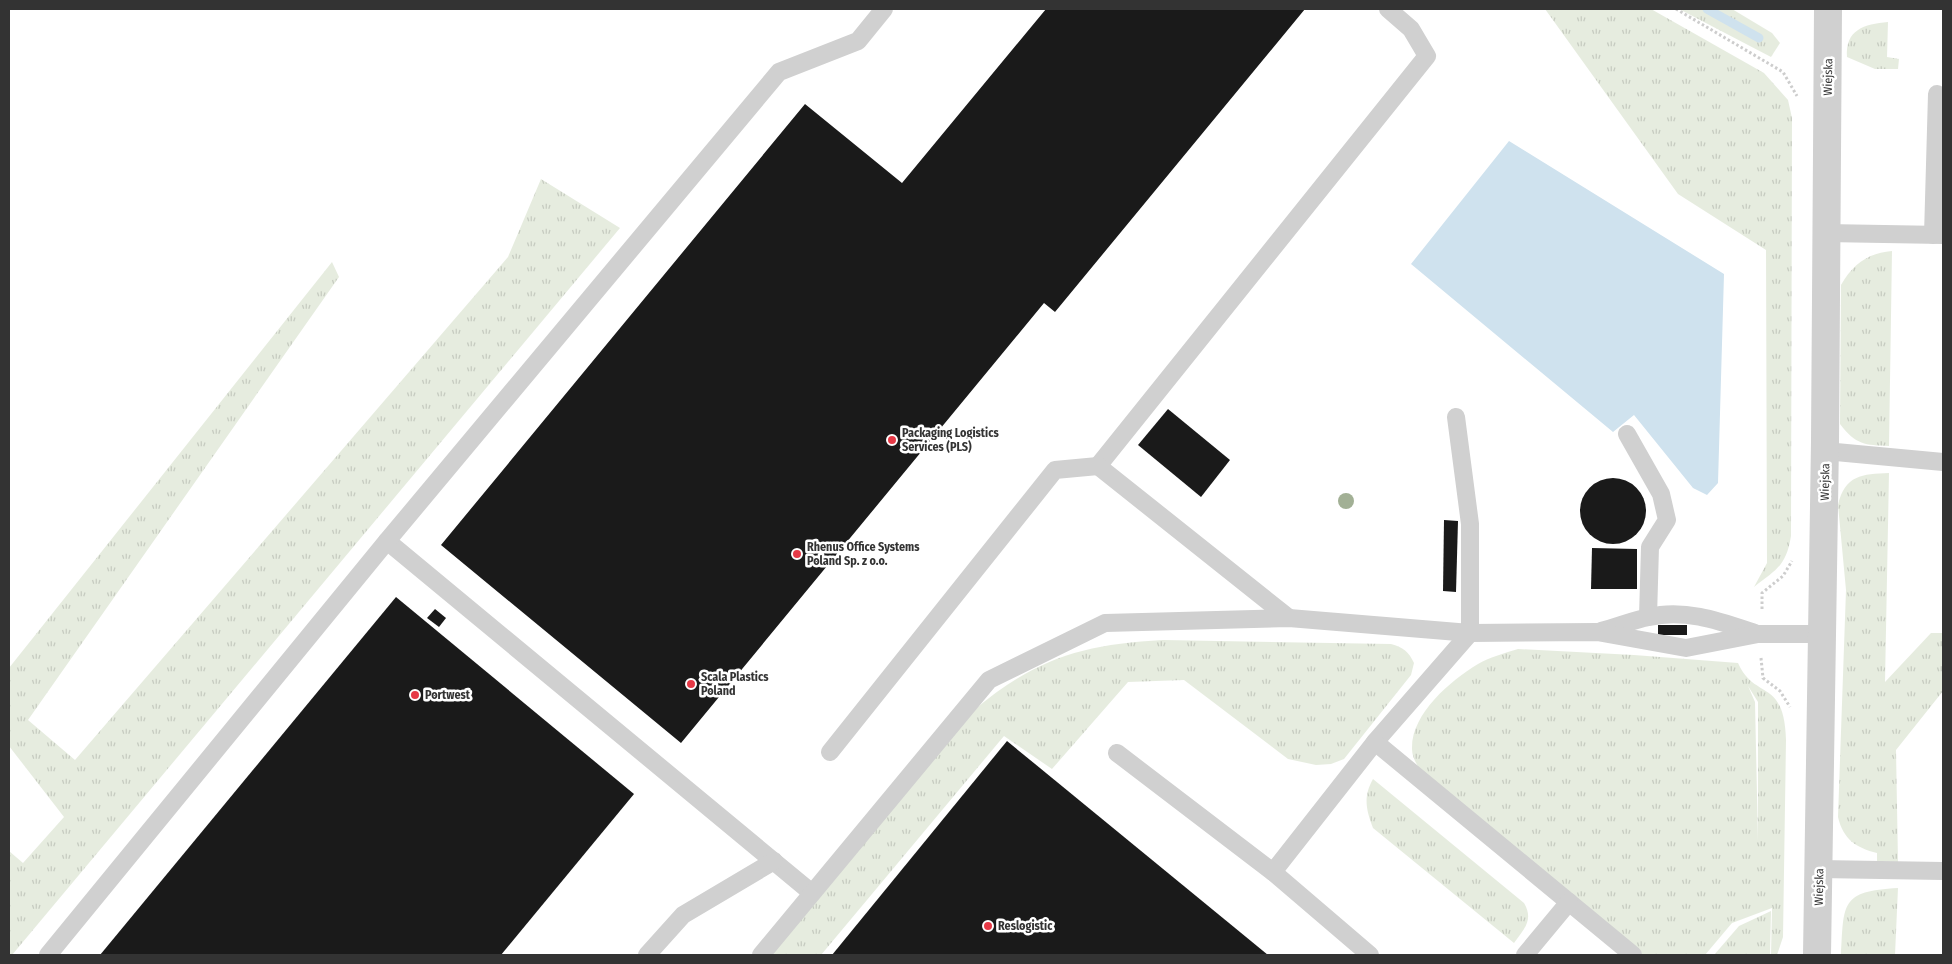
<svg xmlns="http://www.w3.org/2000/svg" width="1952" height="964" font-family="'Fira Sans Condensed',sans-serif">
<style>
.grass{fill:url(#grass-tufts);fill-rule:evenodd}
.water{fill:#cfe2ee}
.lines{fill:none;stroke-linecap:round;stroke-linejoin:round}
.stream{stroke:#cfe2ee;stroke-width:9}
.building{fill:#1a1a1a}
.path{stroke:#cdcdcd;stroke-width:3;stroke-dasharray:2.5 2.5;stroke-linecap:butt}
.service{stroke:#d0d0d0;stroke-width:18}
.tertiary{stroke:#d0d0d0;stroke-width:28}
.tree{fill:#a2b095}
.poi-dot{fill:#e63946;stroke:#fff;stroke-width:2}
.labels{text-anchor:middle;stroke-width:5;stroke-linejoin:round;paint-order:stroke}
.street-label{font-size:12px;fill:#333;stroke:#fff}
.poi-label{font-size:12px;font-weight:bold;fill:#333;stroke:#fff;text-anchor:start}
</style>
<defs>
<pattern id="grass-tufts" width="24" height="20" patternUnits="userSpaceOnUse" patternTransform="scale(1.25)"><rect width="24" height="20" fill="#e6ecdf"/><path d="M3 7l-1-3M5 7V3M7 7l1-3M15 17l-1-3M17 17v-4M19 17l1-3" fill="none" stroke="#c6cbc0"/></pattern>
</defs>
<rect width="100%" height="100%" fill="#fff"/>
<g class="grass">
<path d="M1545,9H1651L1764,73L1788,100L1792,118L1791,536C1786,566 1777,569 1754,587L1767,563L1766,250L1678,194Z"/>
<polygon points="1679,9 1732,9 1772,33 1780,43 1771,57"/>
<path d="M1888,22L1887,57L1899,59L1898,69H1875L1847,57C1845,30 1864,24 1888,22Z"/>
<polygon points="541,179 620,228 12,955 9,955 9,851 23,863 64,817 9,746 9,668 332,262 339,277 28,720 75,760 508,257"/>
<path d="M1892,251L1889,446C1865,445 1856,445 1840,424L1841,285C1853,264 1868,253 1892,251Z"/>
<path d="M1889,473L1885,682L1931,633H1943V691L1896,750L1898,862L1877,861V853C1856,848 1843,839 1838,817L1846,590L1838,505C1845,475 1862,474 1889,473Z"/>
<path d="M1163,640L1391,644C1403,647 1409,652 1414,663L1411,675L1344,759L1331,764L1316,765L1288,759L1184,680L1128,682L1052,769L1004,736L821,955H776L773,953L973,711C1034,659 1083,644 1163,640Z"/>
<path d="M1518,649L1634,655L1738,663C1755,701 1784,677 1786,740L1783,937L1777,955H1771L1772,908L1732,923L1705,955H1640L1422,774C1418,766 1412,758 1412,749C1411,714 1450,681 1478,664C1490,657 1505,653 1518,649ZM1748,686L1758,702V841L1755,702Z"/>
<path d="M1373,779L1524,903C1534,920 1524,929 1514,943L1373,828C1366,809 1363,797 1373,779Z"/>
<path d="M1898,888L1895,955H1841C1844,904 1840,891 1898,888Z"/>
<polygon points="1771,911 1770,955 1714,955 1739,926"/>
</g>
<polygon class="water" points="1509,141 1724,274 1718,483 1707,495 1693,488 1634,415 1613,432 1411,264"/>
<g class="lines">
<polyline class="stream" points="1707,9 1759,38"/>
</g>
<g class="building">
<polygon points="1046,9 1305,9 1055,312 1044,303 681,743 441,545 805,104 902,183"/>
<polygon points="1168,409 1230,460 1201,497 1138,445"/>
<circle cx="1613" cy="511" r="33"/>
<polygon points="1444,520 1458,521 1456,592 1443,591"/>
<polygon points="1592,548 1637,549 1637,589 1591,589"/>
<polygon points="396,597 634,794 501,955 100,955"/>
<polygon points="435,609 446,618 439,627 427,618"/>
<rect x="1658" y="625" width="29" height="10"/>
<polygon points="1007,741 1268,955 832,955"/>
</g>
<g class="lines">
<g class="path">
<polyline points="1676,9 1783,72 1797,96"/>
<polyline points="1762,609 1762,593 1783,576 1792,561"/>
<polyline points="1761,658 1763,678 1780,691 1790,707"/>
</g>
<g class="service">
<polyline points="1825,233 1943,235"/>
<polyline points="1933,235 1937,94"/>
<polyline points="1456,417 1470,524 1470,633 1375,742 1633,955"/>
<polyline points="1627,434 1661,494 1667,520 1650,547 1648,617"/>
<polyline points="1825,451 1943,462"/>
<polyline points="387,541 812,893"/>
<polyline points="1289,618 1098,466 1427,56 1411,29 1388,9"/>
<path d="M1601,631C1617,627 1633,620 1649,617C1685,608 1722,622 1755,633"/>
<polyline points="830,752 1055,470 1098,466"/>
<polyline points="1117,753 1273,872 1375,742"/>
<polyline points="1819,869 1943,871"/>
<polyline points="1273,872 1370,955"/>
<polyline points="48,955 387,541 779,72 858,41 884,9"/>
<polyline points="647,955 683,915 774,861"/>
<polyline points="761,955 989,680 1105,623 1289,618 1470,633 1597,632 1686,648 1758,634 1822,634"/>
<polyline points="1525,955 1569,902"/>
</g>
<polyline class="tertiary" points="1817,955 1825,442 1828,9"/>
</g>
<circle class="tree" cx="1346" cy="501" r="8"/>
<g class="poi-dot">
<circle cx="892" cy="440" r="5"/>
<circle cx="797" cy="554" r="5"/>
<circle cx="691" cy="684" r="5"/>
<circle cx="415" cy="695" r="5"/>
<circle cx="988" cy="926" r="5"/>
</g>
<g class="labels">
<g class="street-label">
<text transform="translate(1828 77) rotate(-89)" y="4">Wiejska</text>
<text transform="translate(1825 482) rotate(-89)" y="4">Wiejska</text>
<text transform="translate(1819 887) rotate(-89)" y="4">Wiejska</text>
</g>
<g class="poi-label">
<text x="902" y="437">Packaging Logistics<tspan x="902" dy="14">Services (PLS)</tspan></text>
<text x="807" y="551">Rhenus Office Systems<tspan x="807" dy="14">Poland Sp. z o.o.</tspan></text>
<text x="701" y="681">Scala Plastics<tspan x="701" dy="14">Poland</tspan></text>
<text x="425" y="699">Portwest</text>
<text x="998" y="930">Reslogistic</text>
</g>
</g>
<rect width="1952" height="964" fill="none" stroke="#333333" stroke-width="20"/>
</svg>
